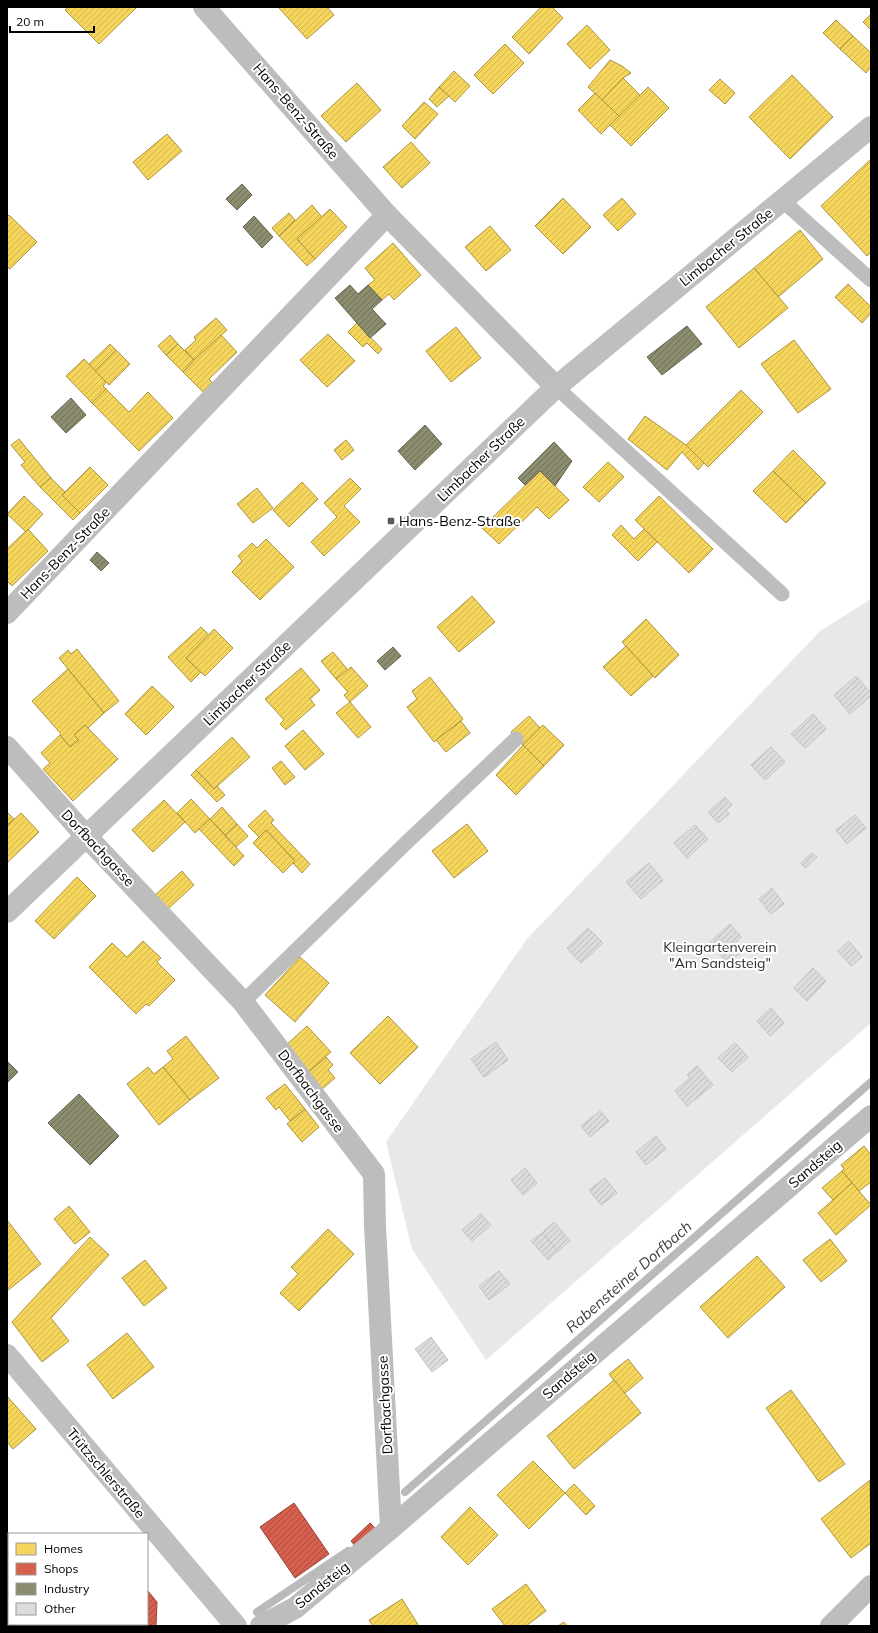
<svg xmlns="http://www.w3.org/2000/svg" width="878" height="1633" font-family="Mulish,sans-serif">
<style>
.green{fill:#e8e8e8}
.homes{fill:url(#homes-hatch);stroke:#ac9540}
.shops{fill:url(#shops-hatch);stroke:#964336}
.industry{fill:url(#industry-hatch);stroke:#62624d}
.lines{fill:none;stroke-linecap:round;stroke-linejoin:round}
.stream{stroke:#bababa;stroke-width:8}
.building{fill:url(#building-hatch);stroke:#c4c4c4}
.lane{stroke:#bdbdbd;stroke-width:15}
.street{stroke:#bdbdbd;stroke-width:22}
.secondary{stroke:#bfbfbf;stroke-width:22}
.poi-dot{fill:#595959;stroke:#fff;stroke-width:1.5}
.labels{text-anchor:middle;stroke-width:4;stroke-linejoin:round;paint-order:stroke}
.street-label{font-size:14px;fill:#000;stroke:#fff}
.poi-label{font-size:14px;fill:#000;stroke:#fff;text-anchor:start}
.park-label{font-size:14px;fill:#2d2d2d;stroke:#fff}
.water-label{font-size:15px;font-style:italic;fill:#3e3e3e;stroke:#fff}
</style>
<defs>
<pattern id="homes-hatch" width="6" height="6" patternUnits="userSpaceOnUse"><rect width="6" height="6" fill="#f6d55c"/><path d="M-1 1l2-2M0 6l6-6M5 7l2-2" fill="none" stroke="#d1b54e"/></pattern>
<pattern id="shops-hatch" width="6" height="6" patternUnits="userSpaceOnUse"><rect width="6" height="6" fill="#d6604d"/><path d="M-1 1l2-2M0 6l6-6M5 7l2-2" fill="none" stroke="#ab4d3e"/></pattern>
<pattern id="industry-hatch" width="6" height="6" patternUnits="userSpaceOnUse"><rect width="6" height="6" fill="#8c8c6e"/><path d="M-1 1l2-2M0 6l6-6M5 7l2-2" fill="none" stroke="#707058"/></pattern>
<pattern id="building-hatch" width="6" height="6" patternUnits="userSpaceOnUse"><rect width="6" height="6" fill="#dcdcdc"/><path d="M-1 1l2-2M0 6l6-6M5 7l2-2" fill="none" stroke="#bbb"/></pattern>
</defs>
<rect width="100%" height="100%" fill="#fff"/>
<polygon class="green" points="871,599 871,1023 486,1360 412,1249 386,1142 527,939 820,631"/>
<g class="homes">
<polygon points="68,7 137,7 99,44 65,10"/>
<polygon points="281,7 327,7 334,15 307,39 279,8"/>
<polygon points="541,7 553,7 553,8 563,18 529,54 512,37"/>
<polygon points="871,14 871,30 863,22"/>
<polygon points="836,20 853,36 840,49 823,33"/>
<polygon points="587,25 610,50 590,69 567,44"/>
<polygon points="853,36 871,53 871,67 866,73 840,49"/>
<polygon points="505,44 524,63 493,94 474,75"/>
<polygon points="610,60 622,66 631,73 623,78 602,100 588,87"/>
<polygon points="454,71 470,86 455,102 439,87"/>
<polygon points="792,75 833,117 790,159 749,117"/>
<polygon points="623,78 640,95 619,116 602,100"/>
<polygon points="720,79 735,93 725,104 709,90"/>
<polygon points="357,83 381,110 346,142 321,116"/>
<polygon points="439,87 449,96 437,107 429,99"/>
<polygon points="648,87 669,108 631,146 610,125"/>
<polygon points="595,93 619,116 601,134 578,110"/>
<polygon points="424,102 438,114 415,139 402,126"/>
<polygon points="167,134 182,151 148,180 133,162"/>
<polygon points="411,142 430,163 402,188 383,167"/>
<polygon points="871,159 871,252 867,256 821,206"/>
<polygon points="563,198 591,227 563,254 535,226"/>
<polygon points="622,198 636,214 618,231 603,215"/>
<polygon points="312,205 322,217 297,239 315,259 307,266 279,236"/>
<polygon points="330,209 347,227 315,259 297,239"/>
<polygon points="289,213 295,220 279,236 272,228"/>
<polygon points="9,215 37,242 10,269 7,267 7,217"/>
<polygon points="490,226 511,250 486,271 465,247"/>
<polygon points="800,230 823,259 778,297 754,268"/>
<polygon points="393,243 421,275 394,300 389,294 382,300 368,285 375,280 365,268"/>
<polygon points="754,268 788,308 739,348 706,307"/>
<polygon points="848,284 871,307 871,313 862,323 835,297"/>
<polygon points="216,318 227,330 194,360 185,350 196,340 194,337"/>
<polygon points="357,323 382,349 378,354 367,343 363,347 348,332"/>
<polygon points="456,327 481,358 451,382 426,351"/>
<polygon points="328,334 355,361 327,387 300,360"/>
<polygon points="170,335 178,344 166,355 158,346"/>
<polygon points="221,335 237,352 209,379 214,384 204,393 183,372 194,360"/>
<polygon points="794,340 831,389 798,413 761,364"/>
<polygon points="110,344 116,350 95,371 89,364"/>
<polygon points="178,344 194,360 183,372 166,355"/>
<polygon points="116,350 130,364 109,385 95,371"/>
<polygon points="84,359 106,382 103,386 106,389 92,403 66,376"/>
<polygon points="106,389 129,412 148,392 173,418 139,451 92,403"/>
<polygon points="741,390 763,412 708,467 686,445"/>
<polygon points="645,416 686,445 704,463 698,470 682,452 667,470 628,439"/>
<polygon points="19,439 51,478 40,487 21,465 25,462 11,445"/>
<polygon points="346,440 354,450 342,460 334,450"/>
<polygon points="793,450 826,483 806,503 773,471"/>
<polygon points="608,462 624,477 599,502 583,487"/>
<polygon points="90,467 108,485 80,513 62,495"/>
<polygon points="540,471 569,500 549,519 537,507 499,544 482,528"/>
<polygon points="773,471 806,503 786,523 753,491"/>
<polygon points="51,478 65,492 62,495 80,513 73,520 40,487"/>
<polygon points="350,478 361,489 344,506 360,522 324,556 311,542 337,517 324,503"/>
<polygon points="302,482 318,499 289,527 273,510"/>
<polygon points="257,488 273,508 253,523 237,504"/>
<polygon points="24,496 43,514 26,532 7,514"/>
<polygon points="659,496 713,549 689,573 635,520"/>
<polygon points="621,525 634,539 644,529 657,542 638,561 612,535"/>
<polygon points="28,529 48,551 12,586 7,581 7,549"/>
<polygon points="266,539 294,567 260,600 232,572 242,561 238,556 252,543 257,548"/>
<polygon points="472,596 495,622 459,652 437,627"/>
<polygon points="646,619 679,655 655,678 622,642"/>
<polygon points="201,627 209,635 186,658 201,672 191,682 168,657"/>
<polygon points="214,629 233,648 205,676 186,658"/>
<polygon points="626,646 653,676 631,696 603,667"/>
<polygon points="77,649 119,701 104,713 59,658 68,650 71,654"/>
<polygon points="333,652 348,670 336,679 321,661"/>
<polygon points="351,667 368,686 350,702 344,695 348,692 336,679"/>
<polygon points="301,668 320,690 310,699 315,705 286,730 280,724 284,720 265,699"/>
<polygon points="68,669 104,713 88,728 85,725 74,735 79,740 70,747 60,735 61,734 32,701"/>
<polygon points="430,677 463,719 434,742 407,707 417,699 412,691"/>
<polygon points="152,686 174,707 146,735 125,714"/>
<polygon points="350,702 371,727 358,738 336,713"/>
<polygon points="529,716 541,729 523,745 511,732"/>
<polygon points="461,721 470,733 446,752 436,740"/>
<polygon points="85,725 118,759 73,801 43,769 50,763 41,753 60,735 70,747 79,740 74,735"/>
<polygon points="543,725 564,745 544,766 523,745"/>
<polygon points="303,730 324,754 305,770 285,746"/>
<polygon points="232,737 250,757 214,789 196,770"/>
<polygon points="523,745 544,766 516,795 496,775"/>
<polygon points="281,761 295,777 285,785 272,768"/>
<polygon points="196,770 214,789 217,786 225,795 217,802 191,775"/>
<polygon points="191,799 210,819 195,833 177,813"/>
<polygon points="164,800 185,822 153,852 132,830"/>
<polygon points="222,807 237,824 225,835 210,819"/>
<polygon points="265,810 274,820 271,823 310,864 302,873 293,863 295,861 266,830 259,837 248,826"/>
<polygon points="7,812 14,819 7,825"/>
<polygon points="21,813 39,832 7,863 7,826"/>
<polygon points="210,819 244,856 234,866 199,829"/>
<polygon points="237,824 248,836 236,847 225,835"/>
<polygon points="467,824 488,851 454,878 432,851"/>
<polygon points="266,830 295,861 283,873 253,843"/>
<polygon points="182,871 194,885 168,909 155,895"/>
<polygon points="77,877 96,896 54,939 35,921"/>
<polygon points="143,941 161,958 157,962 175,980 149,1006 146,1004 136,1014 89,967 112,943 127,957"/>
<polygon points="300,957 329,983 295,1022 265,995"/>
<polygon points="388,1016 418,1047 380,1084 350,1053"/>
<polygon points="307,1026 331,1052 305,1075 282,1049"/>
<polygon points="186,1036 219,1078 190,1100 163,1067 173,1059 167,1051"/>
<polygon points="326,1057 333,1065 328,1070 335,1078 320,1091 305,1075"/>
<polygon points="148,1067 154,1074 163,1067 190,1100 159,1125 127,1084"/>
<polygon points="285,1084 305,1109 290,1121 279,1107 276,1110 266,1098"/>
<polygon points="305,1109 319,1127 302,1142 287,1124"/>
<polygon points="864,1146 871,1155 871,1182 859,1191 842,1171 844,1169 841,1165"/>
<polygon points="842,1171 852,1183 833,1200 822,1188"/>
<polygon points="852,1183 871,1205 836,1235 818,1213"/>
<polygon points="69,1206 90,1232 75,1244 54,1219"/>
<polygon points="7,1220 41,1264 7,1291"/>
<polygon points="328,1229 354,1254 299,1311 280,1293 298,1274 291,1267"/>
<polygon points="90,1237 109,1255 51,1318 69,1341 42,1362 12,1322"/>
<polygon points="830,1239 847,1261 821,1282 803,1260"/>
<polygon points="757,1256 785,1287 728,1338 700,1307"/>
<polygon points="145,1260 167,1288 144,1306 122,1278"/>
<polygon points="127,1333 154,1367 113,1399 87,1365"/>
<polygon points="628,1359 643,1378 624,1394 609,1374"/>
<polygon points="614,1380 641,1413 574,1469 547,1436"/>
<polygon points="791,1390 845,1464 819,1482 766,1408"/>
<polygon points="7,1396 36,1429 13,1449 7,1442"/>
<polygon points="533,1461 565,1493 529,1529 497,1495"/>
<polygon points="870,1480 871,1543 851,1558 821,1519"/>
<polygon points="574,1484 595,1506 586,1515 565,1493"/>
<polygon points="470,1507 498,1535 468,1565 441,1537"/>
<polygon points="526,1584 546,1611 526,1626 505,1626 492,1609"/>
<polygon points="402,1599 419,1626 373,1626 369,1620"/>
<polygon points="564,1622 567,1626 558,1626"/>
</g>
<g class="shops">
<polygon points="294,1503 329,1554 295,1578 260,1527"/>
<polygon points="370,1523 376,1529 356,1547 351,1541"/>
<polygon points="147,1590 157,1602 156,1626 22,1626 20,1624 147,1624"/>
</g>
<g class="industry">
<polygon points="242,184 252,195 237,210 226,199"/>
<polygon points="254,216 273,237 262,248 243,227"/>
<polygon points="350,285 358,294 368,285 382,300 372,309 386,324 370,338 335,298"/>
<polygon points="687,326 702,344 662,375 647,357"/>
<polygon points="71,398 86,415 66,433 51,417"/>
<polygon points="425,425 442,444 415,470 398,451"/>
<polygon points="554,442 572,461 555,486 540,471 525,485 518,478"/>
<polygon points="97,552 109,563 101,571 90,560"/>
<polygon points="393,647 401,656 385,670 377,661"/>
<polygon points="7,1061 18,1072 7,1083"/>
<polygon points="79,1094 119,1136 90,1165 48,1123"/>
</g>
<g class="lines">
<g class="stream">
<polyline points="405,1492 871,1082"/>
<polyline points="257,1612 348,1551"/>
</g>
</g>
<g class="building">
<polygon points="856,676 871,693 871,696 850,714 834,695"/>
<polygon points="813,714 826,729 805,748 791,734"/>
<polygon points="771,747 785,762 765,780 751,765"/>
<polygon points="725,797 732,805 726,810 729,814 718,823 708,812"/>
<polygon points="855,815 866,828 847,844 836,830"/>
<polygon points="695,825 708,839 687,858 674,843"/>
<polygon points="812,853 817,857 805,868 801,863"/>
<polygon points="649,863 663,880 641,899 626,882"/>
<polygon points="772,888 784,904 771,914 759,899"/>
<polygon points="730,924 741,937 733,945 740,953 728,963 709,943"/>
<polygon points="588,928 603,943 581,963 567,948"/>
<polygon points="849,941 862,957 851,966 838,951"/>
<polygon points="813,968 826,981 807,1001 794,988"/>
<polygon points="771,1008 784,1023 770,1036 757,1021"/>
<polygon points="496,1042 508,1060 484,1077 471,1059"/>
<polygon points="735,1043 748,1057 732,1072 718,1058"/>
<polygon points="697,1066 713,1085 687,1106 675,1091 690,1078 687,1075"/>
<polygon points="600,1111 609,1121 590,1137 581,1126"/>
<polygon points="656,1136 666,1149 646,1165 636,1152"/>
<polygon points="525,1168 537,1183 523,1195 511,1180"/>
<polygon points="605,1178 617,1193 601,1205 589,1190"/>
<polygon points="481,1214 491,1225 472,1241 462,1230"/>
<polygon points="554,1222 570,1241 558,1251 542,1233"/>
<polygon points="542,1233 558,1251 548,1260 531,1241"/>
<polygon points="499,1271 510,1284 489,1300 479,1286"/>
<polygon points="431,1337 448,1360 432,1372 415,1349"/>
</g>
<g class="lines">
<g class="lane">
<polyline points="783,201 871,280"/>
<polyline points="556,387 782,594"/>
<polyline points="243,1002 406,843 516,739"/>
</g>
<g class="street">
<polyline points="204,7 387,215 556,387"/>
<polyline points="7,613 387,215"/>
<polyline points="7,747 86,836 243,1002 374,1174 375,1226 391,1528"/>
<polyline points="261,1626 295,1608 391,1528 871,1116"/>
<polyline points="831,1626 871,1586"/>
</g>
<g class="secondary">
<polyline points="7,912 556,387 871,127"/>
<polyline points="7,1355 236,1626"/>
</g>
</g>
<rect class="poi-dot" x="387" y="517" width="8" height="8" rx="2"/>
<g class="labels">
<g class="street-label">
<text transform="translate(296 111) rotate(49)" y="5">Hans-Benz-Straße</text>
<text transform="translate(726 247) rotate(-39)" y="5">Limbacher Straße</text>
<text transform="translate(481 459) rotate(-44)" y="5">Limbacher Straße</text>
<text transform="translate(65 553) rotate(-46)" y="5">Hans-Benz-Straße</text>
<text transform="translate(247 683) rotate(-44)" y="5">Limbacher Straße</text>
<text transform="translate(98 848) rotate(47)" y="5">Dorfbachgasse</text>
<text transform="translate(311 1091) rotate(53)" y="5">Dorfbachgasse</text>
<text transform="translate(815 1164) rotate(-41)" y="5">Sandsteig</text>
<text transform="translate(569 1375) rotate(-41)" y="5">Sandsteig</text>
<text transform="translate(385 1405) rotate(-93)" y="5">Dorfbachgasse</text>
<text transform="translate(106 1473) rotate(50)" y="5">Trützschlerstraße</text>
<text transform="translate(322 1585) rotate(-39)" y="5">Sandsteig</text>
</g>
<g class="poi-label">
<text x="399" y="526">Hans-Benz-Straße</text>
</g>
<g class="park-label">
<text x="720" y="952">Kleingartenverein<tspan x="720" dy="16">"Am Sandsteig"</tspan></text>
</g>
<g class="water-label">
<text transform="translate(629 1277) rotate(-41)" y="5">Rabensteiner Dorfbach</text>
</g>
</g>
<rect width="878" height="1633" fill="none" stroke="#000000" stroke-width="16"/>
<rect x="8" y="1533" width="140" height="92" fill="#ffffff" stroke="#999999"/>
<rect x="16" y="1543" width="20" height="12" fill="#f6d55c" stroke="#999999"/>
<text x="44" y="1553" font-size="12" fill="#000000">Homes</text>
<rect x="16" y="1563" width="20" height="12" fill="#d6604d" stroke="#999999"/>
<text x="44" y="1573" font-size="12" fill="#000000">Shops</text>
<rect x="16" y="1583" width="20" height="12" fill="#8c8c6e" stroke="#999999"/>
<text x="44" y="1593" font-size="12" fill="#000000">Industry</text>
<rect x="16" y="1603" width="20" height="12" fill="#dcdcdc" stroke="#999999"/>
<text x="44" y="1613" font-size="12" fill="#000000">Other</text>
<path d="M10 26v6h84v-6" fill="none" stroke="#000000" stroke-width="2"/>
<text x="16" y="26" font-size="12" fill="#000000" stroke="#ffffff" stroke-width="3" paint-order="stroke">20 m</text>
</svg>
